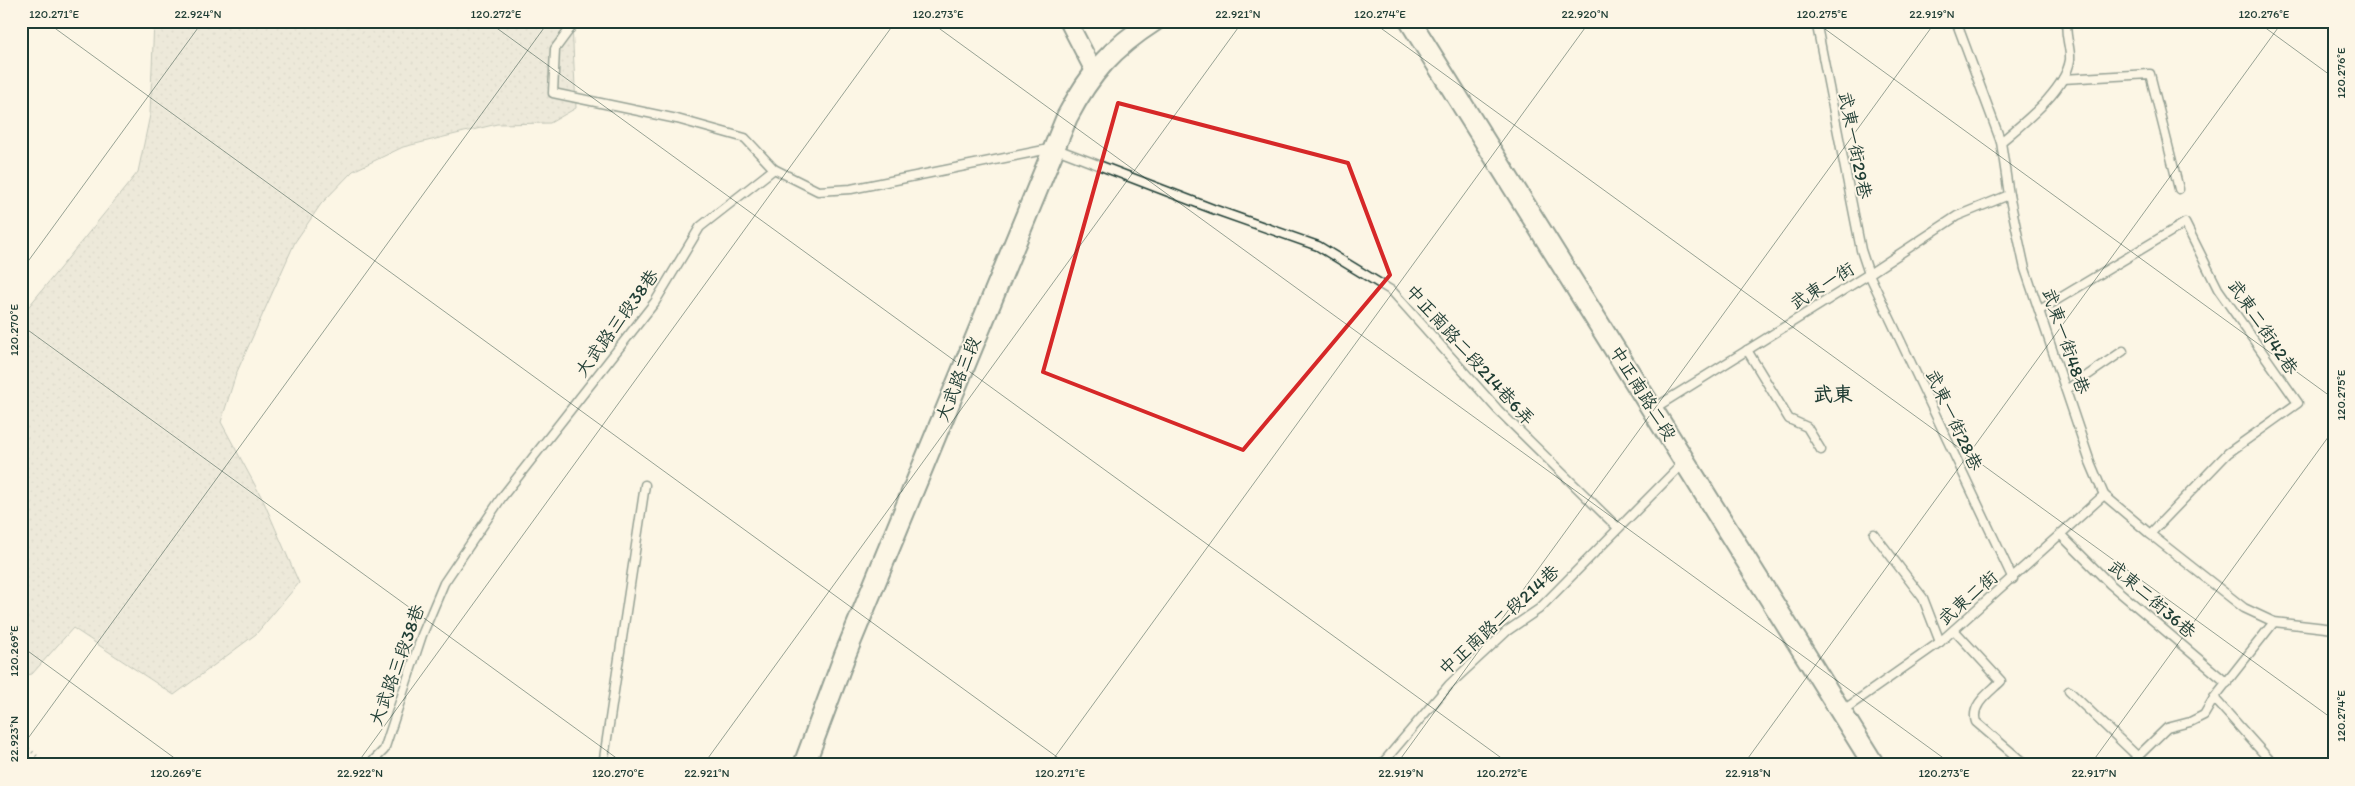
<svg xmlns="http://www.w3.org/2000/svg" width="2355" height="786" font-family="Itim,'LXGW WenKai TC',sans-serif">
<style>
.grass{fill:url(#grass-dots);stroke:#7e8c80}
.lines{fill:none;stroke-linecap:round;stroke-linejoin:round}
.service-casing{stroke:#1f3d34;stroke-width:11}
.minor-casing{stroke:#1f3d34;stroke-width:20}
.tertiary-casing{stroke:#1f3d34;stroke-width:24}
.path{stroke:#1f3d34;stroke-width:3;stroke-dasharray:1 4;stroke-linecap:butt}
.service{stroke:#fcf5e5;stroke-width:8}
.minor{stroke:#fcf5e5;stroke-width:16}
.tertiary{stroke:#fcf5e5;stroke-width:20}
.marked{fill:none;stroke:#d62828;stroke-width:4;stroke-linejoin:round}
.ticks{fill:none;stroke:#1f3d34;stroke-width:1;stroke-opacity:0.45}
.labels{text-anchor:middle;stroke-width:4;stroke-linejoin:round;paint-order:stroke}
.street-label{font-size:18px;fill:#1f3d34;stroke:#fcf5e5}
.quarter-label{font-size:20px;font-weight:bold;fill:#1f3d34;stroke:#fcf5e5}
.neatline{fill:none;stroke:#1f3d34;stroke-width:2}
.ticks-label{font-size:12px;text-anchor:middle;fill:#1f3d34}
</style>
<defs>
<pattern id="grass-dots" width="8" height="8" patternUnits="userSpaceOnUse" patternTransform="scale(1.25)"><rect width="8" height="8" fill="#dcdacc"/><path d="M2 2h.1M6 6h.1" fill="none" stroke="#bcbcb0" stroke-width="1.8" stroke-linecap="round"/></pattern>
</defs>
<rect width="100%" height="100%" fill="#fcf5e5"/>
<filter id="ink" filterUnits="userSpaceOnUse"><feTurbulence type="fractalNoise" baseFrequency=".02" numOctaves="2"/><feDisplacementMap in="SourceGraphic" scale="10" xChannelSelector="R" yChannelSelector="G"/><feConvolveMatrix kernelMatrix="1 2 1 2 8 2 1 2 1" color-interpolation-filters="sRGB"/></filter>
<g filter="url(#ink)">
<polygon class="grass" points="154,21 561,21 572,24 576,108 550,123 497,124 403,147 353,171 321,204 295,242 236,374 221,422 263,500 299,583 256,634 174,695 73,628 32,674 21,676 21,316 138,172 150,115"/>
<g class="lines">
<defs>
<g id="service">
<polyline points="1816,21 1861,250 1869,274 2013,579"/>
<polyline points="1956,21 2001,142 2009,195 2025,269 2090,462 2104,495 2150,534 2244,608 2274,622 2334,629"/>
<polyline points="572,26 555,49 553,93 677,119 745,138 774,169"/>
<polyline points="2063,79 2150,74 2179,189"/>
<path d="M2001,142C2023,123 2065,91 2070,60C2071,47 2064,34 2067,21"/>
<polyline points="2040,310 2185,223 2218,289 2298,403 2228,453 2150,534"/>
<polyline points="1747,350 1789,419 1807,427 1821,450"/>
<polyline points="2066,390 2123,351"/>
<polyline points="1653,409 1869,274 1957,216 2009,195"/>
<polyline points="1874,534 1923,598 1940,642"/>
<polyline points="2061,535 2110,584 2227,683"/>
<path d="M1954,630L2001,681C1990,692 1970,705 1976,722L2026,765"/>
<polyline points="2069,691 2137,756"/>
<polyline points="2214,698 2274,765"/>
<polyline points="1842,711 1940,642 2104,495"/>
<polyline points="369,765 384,750 422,635 444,583 502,497 655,302 700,227 774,169 818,191 851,189 1054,148 1213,209 1318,246 1392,291 1498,410 1618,528"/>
<polyline points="603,765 645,485"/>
<polyline points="1381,765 1449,685 1507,631 1539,609 1683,463"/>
<polyline points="2129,765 2167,728 2190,722 2204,715 2214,698 2274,622"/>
</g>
<polyline id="minor" points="1068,21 1094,71"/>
<g id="tertiary">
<polyline points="1410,21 1874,765"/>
<path d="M804,765L845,655L1067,117C1090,73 1112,48 1154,21"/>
</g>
</defs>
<use href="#service" class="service-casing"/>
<use href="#minor" class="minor-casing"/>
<use href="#tertiary" class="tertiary-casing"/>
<g class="path">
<polyline points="21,742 47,765"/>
<polyline points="489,762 513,765"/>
</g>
<use href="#service" class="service"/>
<use href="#minor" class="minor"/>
<use href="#tertiary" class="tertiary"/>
</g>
</g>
<path d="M0 0H2355V786H0ZM1118,103L1348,163L1390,275L1243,450L1043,372Z" fill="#fcf5e5" fill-opacity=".55" fill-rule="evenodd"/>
<path class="marked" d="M1118,103L1348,163L1390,275L1243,450L1043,372Z"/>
<path class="ticks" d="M45,21L1068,765M487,21L1511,765M929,21L1953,765M1371,21L2334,720M1814,21L2334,399M2256,21L2334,78M21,271L203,21M21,325L626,765M21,646L184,765M21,748L549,21M356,765L896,21M703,765L1243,21M1049,765L1590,21M1396,765L1936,21M1743,765L2283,21M2090,765L2334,429"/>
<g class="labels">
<g class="street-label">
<text transform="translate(1855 145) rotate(79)" y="6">武東一街29巷</text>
<text transform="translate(1822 286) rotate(-32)" y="6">武東一街</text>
<text transform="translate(617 323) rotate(-54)" y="6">大武路三段38巷</text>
<text transform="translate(2263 327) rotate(56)" y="6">武東二街42巷</text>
<text transform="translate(2066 341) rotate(71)" y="6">武東一街48巷</text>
<text transform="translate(1470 355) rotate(48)" y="6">中正南路二段214巷6弄</text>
<text transform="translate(958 379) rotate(-68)" y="6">大武路三段</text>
<text transform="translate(1643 393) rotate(58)" y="6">中正南路二段</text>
<text transform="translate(1954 420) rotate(65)" y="6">武東一街28巷</text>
<text transform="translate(1968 598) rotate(-41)" y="6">武東二街</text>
<text transform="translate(2152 599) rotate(41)" y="6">武東二街36巷</text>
<text transform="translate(1499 620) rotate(-42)" y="6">中正南路二段214巷</text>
<text transform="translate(397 665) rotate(-70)" y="6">大武路三段38巷</text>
</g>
<g class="quarter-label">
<text x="1833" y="401">武東</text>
</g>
</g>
<rect width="2355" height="786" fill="none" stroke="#fcf5e5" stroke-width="55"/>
<rect x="28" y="28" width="2300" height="730" class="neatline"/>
<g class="ticks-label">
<text x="54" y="18">120.271°E</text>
<text x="198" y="18">22.924°N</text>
<text x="496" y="18">120.272°E</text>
<text x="938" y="18">120.273°E</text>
<text x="1238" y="18">22.921°N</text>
<text x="1380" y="18">120.274°E</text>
<text x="1585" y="18">22.920°N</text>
<text x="1822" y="18">120.275°E</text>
<text x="1932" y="18">22.919°N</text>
<text x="2264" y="18">120.276°E</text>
<text transform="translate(2341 73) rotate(-90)" y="4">120.276°E</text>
<text transform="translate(14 330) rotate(-90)" y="4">120.270°E</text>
<text transform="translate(2341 395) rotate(-90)" y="4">120.275°E</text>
<text transform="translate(14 651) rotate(-90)" y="4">120.269°E</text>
<text transform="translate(2341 716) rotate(-90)" y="4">120.274°E</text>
<text transform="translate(14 739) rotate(-90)" y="4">22.923°N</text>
<text x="176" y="777">120.269°E</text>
<text x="360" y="777">22.922°N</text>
<text x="618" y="777">120.270°E</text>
<text x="707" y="777">22.921°N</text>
<text x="1060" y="777">120.271°E</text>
<text x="1401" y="777">22.919°N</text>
<text x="1502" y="777">120.272°E</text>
<text x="1748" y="777">22.918°N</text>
<text x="1944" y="777">120.273°E</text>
<text x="2094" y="777">22.917°N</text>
</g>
</svg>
